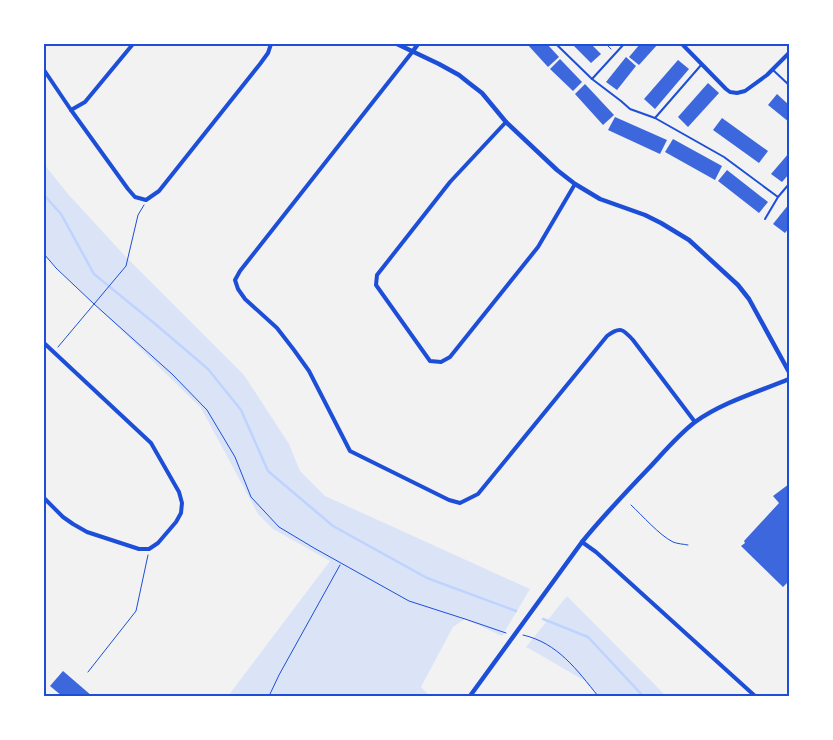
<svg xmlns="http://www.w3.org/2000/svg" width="833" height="740" font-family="'IBM Plex Sans',sans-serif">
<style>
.green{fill:#dbe4f7}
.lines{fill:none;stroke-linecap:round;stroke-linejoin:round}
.stream{stroke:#bfd3fe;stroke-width:2.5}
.building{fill:#3d67dc}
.path{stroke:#1d4ed8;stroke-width:1}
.service{stroke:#1d4ed8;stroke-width:2}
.minor{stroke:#1d4ed8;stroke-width:4}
.tertiary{stroke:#1d4ed8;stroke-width:4.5}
.neatline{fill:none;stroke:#1d4ed8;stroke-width:2}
</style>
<rect width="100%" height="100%" fill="#f2f2f2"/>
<g class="green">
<polygon points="44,164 68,194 126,257 244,375 289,444 300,471 325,496 530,589 502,636 465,619 453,627 421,687 430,696 228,696 330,561 273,529 258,514 201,408 44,255"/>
<polygon points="567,596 666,696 598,696 585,681 537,653 526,647"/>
</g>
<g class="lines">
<g class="stream">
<polyline points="44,195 61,214 94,274 154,323 208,369 241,410 268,471 333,526 427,578 516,611"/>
<polyline points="543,619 588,637 643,696"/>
</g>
</g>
<g class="building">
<polygon points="527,44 547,44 559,57 548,67"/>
<polygon points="572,44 591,44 601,54 591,63"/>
<polygon points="640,44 658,44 639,65 629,57"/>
<polygon points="626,57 636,66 617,90 606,82"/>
<polygon points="560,59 582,82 573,91 550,69"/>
<polygon points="678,60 689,69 655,109 644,99"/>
<polygon points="708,83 719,93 688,127 678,117"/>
<polygon points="585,84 614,115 603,125 575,94"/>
<polygon points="777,94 789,105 789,122 768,105"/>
<polygon points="615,117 667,140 660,154 608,130"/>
<polygon points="722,118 768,151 759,163 713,130"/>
<polygon points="673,139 722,166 715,180 665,152"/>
<polygon points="789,153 789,174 782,182 771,174"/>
<polygon points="727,170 768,202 759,213 718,181"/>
<polygon points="789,204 789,228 785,233 773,224"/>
<polygon points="789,484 789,583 788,584 787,583 783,587 741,546 745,543 744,541 779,503 773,496"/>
<polygon points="63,671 92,696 62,696 50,686"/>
</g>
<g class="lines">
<g class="path">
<polyline points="606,44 611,49"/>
<polyline points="44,254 56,268 94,304 172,374 207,410 235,457 251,497 279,527 314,548 409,601 465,619 506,633"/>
<polyline points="58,347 126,266 138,215 144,205"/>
<path d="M631,505C642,515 659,535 673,542C678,544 683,544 688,545"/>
<path d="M523,635C558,643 577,670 598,696"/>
<polyline points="88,672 136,611 148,555"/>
<polyline points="271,696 270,694 279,675 340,565"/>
</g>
<g class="service">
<polyline points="556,44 592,79 621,101 630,109 655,118 724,157 778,197"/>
<polyline points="773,70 789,85"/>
<polyline points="592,79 624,44"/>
<polyline points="655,118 702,64"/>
<polyline points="765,219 778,197 789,184"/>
</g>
<g class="minor">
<polyline points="682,44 726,89 730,92 737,93 745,91 767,75 789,53"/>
<path d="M413,51L240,271L235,280L238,289L245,299L277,328L294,350L309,371L350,451L449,500L460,503L478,494L607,336C620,326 623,329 633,340L695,422"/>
<polyline points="44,70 71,110 128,189 135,197 146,200 159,191 260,64 268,53 271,44"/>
<polyline points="71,110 85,102 133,44"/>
<polyline points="506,122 450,182 377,275 376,285 430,361 441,362 450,357 538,247 575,184"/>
<polyline points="44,343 151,443 179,492 182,503 181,513 176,522 158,543 149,549 139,549 87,532 73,524 63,517 44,498"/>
<polyline points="582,542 596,552 755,696"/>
</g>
<g class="tertiary">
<polyline points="397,44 439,64 459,75 469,83 482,93 506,122 557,170 575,184 600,199 645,215 661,223 689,240 738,285 749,299 789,372"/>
<polyline points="413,51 418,44"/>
<path d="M470,696L582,542C603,516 626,492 649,468C664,452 678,435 695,422C723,402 758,392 789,379"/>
</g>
</g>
<rect width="833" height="740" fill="none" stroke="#ffffff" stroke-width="90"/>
<rect x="45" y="45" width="743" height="650" class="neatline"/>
</svg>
